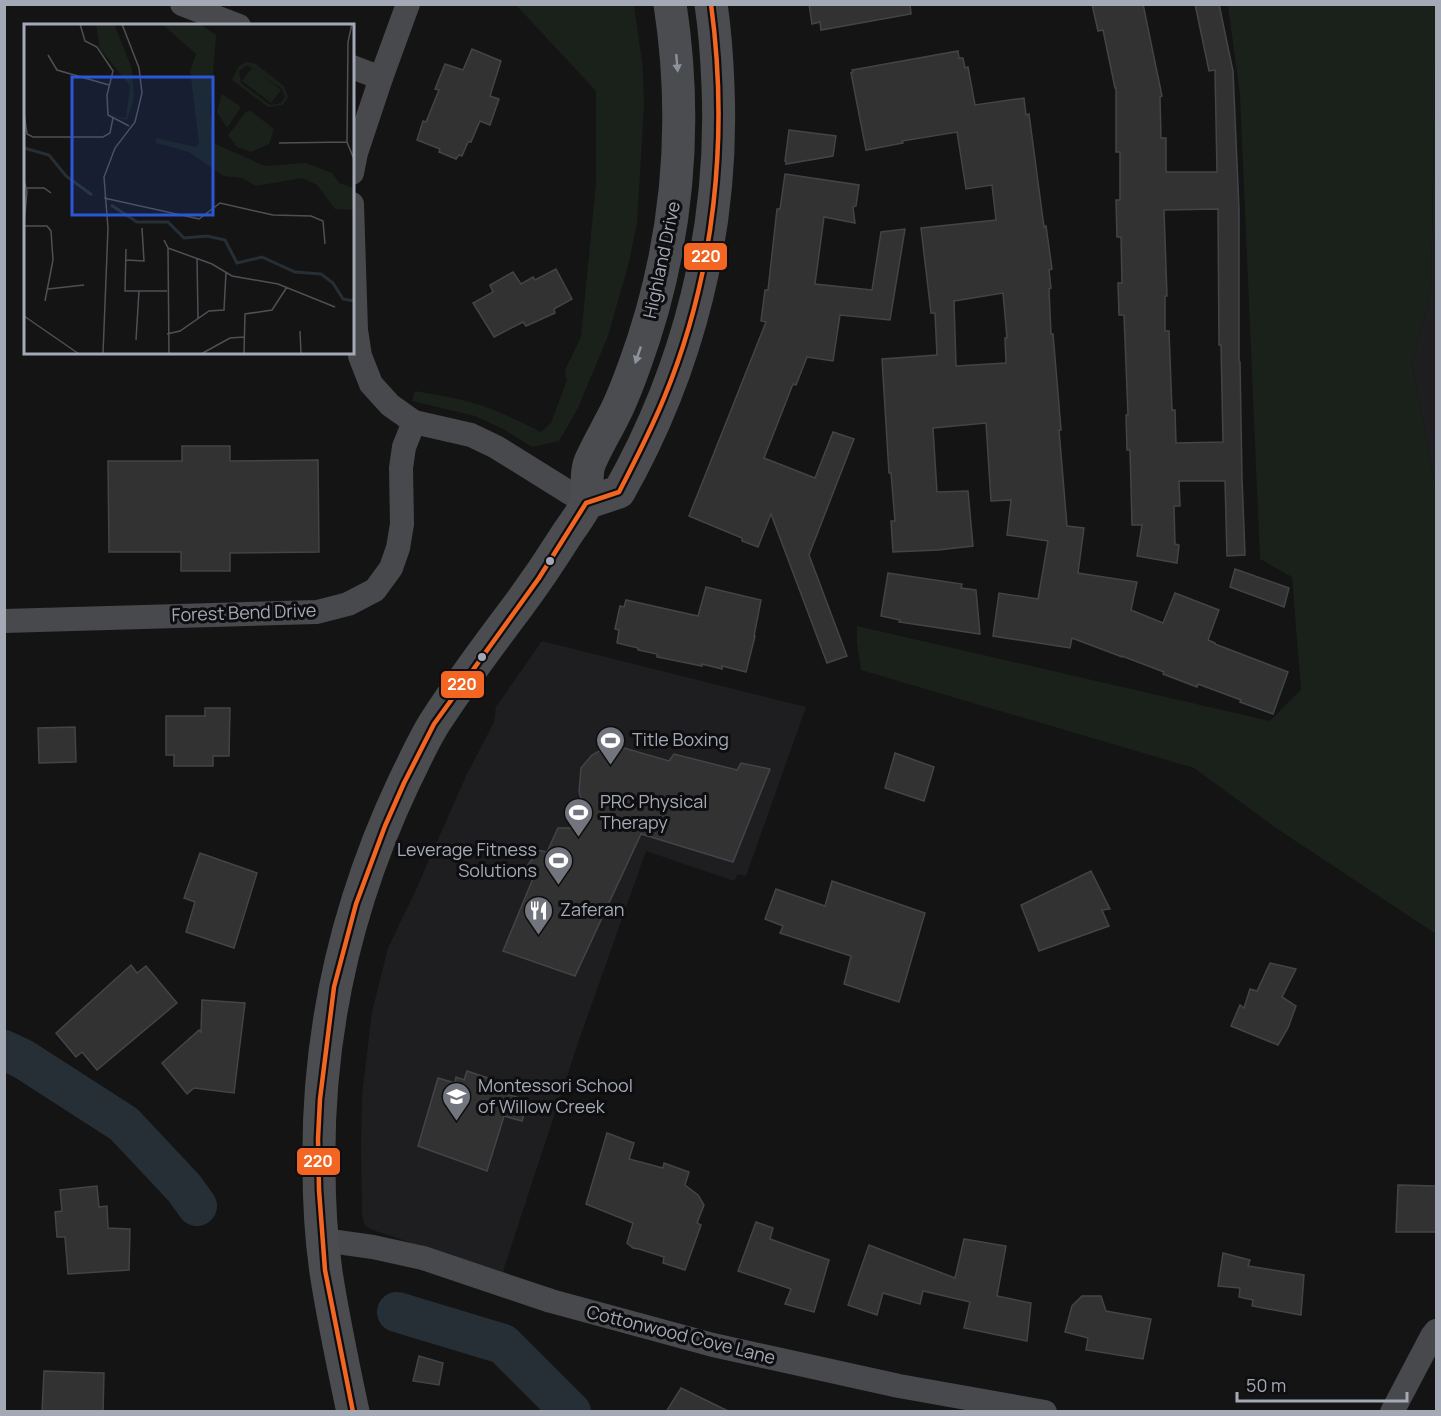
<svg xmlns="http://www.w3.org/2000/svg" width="1441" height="1416" font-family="Manrope,sans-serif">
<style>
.built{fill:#1e1e20}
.green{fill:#1a211b}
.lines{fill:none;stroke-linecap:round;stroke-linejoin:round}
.river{stroke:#272f36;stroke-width:40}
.building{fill:#323233;stroke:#424448;stroke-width:1.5;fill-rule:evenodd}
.street{stroke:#48494d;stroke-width:24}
.primary{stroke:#4a4c4f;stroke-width:33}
.bus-1-casing{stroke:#0e0e10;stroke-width:9}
.bus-1{stroke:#f26522;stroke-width:4.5}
.oneway{fill:#8e929c}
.bus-dot{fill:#a4a9b6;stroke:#0e0e10;stroke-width:2}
.labels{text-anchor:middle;stroke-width:6;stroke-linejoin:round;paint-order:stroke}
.street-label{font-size:18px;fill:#a4a9b6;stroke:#0e0e10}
.poi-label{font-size:18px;fill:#a4a9b6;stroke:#0e0e10;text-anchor:start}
.inset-river{fill:none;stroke:#272f36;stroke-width:3}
.inset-road{fill:none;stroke:#4e5055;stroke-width:1.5}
.view{fill:#2a57d5;fill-opacity:0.15;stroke:#2a57d5;stroke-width:3}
.inset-edge{fill:none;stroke:#a4a9b6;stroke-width:3}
.line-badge{stroke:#0e0e10;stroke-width:2}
.badge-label{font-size:16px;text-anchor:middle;font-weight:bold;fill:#fff}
</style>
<rect width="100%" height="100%" fill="#141414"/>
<g class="built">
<polygon points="1436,5 1436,491 1412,363 1431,292"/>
<polygon points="542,641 806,707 746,876 738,874 734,881 646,851 579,1040 504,1268 503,1274 370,1229 364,1224 362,1215 361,1149 362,1095 372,1012 388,948 415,892 466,776 494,722 496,707"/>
</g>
<g class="green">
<path d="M516,5H634L643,69L644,106L637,223L629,262L608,336L578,408L559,441L532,447L505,430L475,416L412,401L415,391C437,395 459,398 480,405C501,412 521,422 541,432L551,423L567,380L565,370L581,337L596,183V91Z"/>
<polygon points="1228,5 1436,5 1431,292 1412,363 1436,491 1436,934 1276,828 1194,768 861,670 857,643 857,626 1270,721 1301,690 1292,577 1260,559 1240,95"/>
</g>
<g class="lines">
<g class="river">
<polyline points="4,1050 23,1059 124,1124 184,1188 197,1206"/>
<polyline points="397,1312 503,1344 571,1412"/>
</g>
</g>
<g class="building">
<polygon points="809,4 910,4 911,14 821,30 820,22 812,24"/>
<path d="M1092,4H1143L1162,96L1160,97L1161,138H1166V172H1217L1215,70L1209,71L1195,4H1219L1233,71L1239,209V362H1240L1242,478L1245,555L1227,556L1225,481H1179L1180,506H1174L1175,544L1179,545L1177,563L1137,556L1142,525H1132L1130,450H1127L1126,415H1128L1124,315H1119L1118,283H1122L1121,237H1117L1116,200H1120V152H1116V88H1115L1103,30L1098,31ZM1218,209L1219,345H1221L1223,442L1176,443L1175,410H1172L1169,331H1165V296H1167L1164,210Z"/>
<polygon points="472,49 501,61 490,96 499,99 490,125 480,121 471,142 468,142 462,156 459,155 456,159 439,152 440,149 417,140 423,121 426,122 439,90 435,89 445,64 463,70"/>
<path d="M958,51L959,58H963L965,68L968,67L975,105L1024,98L1026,115L1029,114L1044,227L1046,226L1052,269L1049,270L1051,288L1049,289L1051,334H1053L1057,381L1061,430H1059L1067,526L1084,528L1078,573L1137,582L1131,610L1163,623L1175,593L1219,610L1208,640L1215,643V644L1288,672L1273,714L1240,702L1241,700L1198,684L1197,687L1163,674L1164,672L1122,656V657L1072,638L1070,648L993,636L999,593L1038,599L1048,541L1007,535L1011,500L991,501L986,423L933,428L937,492L968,491L973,546L938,550L893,552L891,521H895L891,473H889L882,359L937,355L935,313H931L921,228L996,220L992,185L966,189L957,132L902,141L903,143L866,150L851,73L853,72L852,70ZM1003,293L1007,338H1005L1006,363L956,366L954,301Z"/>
<polygon points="789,130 836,136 833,156 786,164 786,161 785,161"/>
<polygon points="785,174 859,185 856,206 853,207 855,223 824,217 815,284 872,290 881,232 905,229 890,320 840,315 833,361 807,357 796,385 793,384 764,458 815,478 833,432 854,439 809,555 847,656 827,663 771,514 758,547 742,541 742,538 689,516 766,322 761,321 765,290 768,290 777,209 780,209"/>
<polygon points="556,269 572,299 554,309 555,313 526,326 523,322 494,337 473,303 493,292 490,285 513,272 521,284 533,277 535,280"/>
<polygon points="182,446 230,446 230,461 318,460 319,552 230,553 230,571 181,571 181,552 109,552 108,461 182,461"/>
<polygon points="1235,569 1289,588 1284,607 1230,587"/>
<polygon points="888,573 962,584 961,588 976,590 980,634 899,622 900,620 881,616"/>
<polygon points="706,587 761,600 754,636 755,636 746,672 722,666 722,669 702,664 702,666 657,657 657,654 638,650 638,648 617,643 619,630 615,629 620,606 624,607 626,600 698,616"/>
<polygon points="205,708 230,708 229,756 213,756 213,766 174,766 174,755 166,755 166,716 205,716"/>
<polygon points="75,727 76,762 39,763 38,728"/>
<polygon points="617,746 669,761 674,754 737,770 741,763 770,769 733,862 641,834 575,976 503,951 534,876 524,871 538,850 547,852 558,828 571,828 583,821 584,808 579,792 581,768 592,755 603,749"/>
<polygon points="895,753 934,767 924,801 885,788"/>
<polygon points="200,853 257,873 234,948 186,932 195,902 184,898"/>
<polygon points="1091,871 1110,909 1102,910 1109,926 1039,951 1021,905"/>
<polygon points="832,881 925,913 899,1002 844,984 851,956 780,933 783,926 765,919 776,889 825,906"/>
<polygon points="1270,963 1296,969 1282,997 1296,1006 1288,1028 1278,1045 1231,1026 1240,1005 1244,1008 1250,989 1257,991"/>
<polygon points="131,965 137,973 146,966 177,1003 97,1070 82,1052 76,1057 56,1033"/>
<polygon points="202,1000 245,1003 234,1093 194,1088 187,1094 162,1063 199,1030 201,1032"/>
<polygon points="467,1071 491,1079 489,1088 528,1101 522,1121 504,1116 487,1171 418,1146 438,1078 455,1083 456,1077 464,1080"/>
<polygon points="607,1133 634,1143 629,1159 663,1168 664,1163 689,1172 685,1185 698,1195 704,1205 697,1223 701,1225 685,1270 663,1263 664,1257 639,1249 633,1248 627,1243 633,1223 586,1204"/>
<polygon points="1398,1185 1437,1186 1437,1232 1396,1232"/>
<polygon points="97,1186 99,1207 107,1206 108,1228 130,1229 129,1270 68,1274 65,1237 57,1237 55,1212 62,1211 60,1190"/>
<polygon points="756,1222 773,1228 770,1239 829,1260 814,1312 785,1304 791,1289 738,1271"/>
<polygon points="964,1239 1006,1246 997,1296 1031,1303 1027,1341 964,1328 970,1302 923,1291 920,1304 883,1293 877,1315 848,1305 869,1245 955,1278"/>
<polygon points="1223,1253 1250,1260 1248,1266 1304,1275 1301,1315 1252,1306 1253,1300 1239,1297 1240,1288 1218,1286"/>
<polygon points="1082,1296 1101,1296 1106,1311 1151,1319 1143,1359 1086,1350 1088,1338 1065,1332 1072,1306"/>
<polygon points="419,1356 443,1363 439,1385 413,1381"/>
<polygon points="44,1371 104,1373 103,1412 42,1412"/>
<polygon points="681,1388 730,1412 666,1412"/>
</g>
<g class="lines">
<g class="street">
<polyline points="182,4 239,26"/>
<polyline points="352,67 381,78"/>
<polyline points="352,173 356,153 381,78 408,4"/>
<polyline points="352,204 356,330 360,356 371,384 390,405 414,422 471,435 496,447 586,503"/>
<polyline points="4,621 317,612 348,604 375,590 391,568 398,548 402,524 401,468 404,447 414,422"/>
<polyline points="323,1240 373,1247 423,1258 551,1301 713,1345 899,1386 1045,1412"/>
<polyline points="1392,1412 1432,1336 1436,1331"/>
</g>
<g class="primary">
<path d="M586,503L619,492C689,368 724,229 718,86C717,59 715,31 711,4"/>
<path d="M353,1412C343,1365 333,1318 326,1272C321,1237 319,1202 319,1167C317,1031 346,905 404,782C414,762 423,741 435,722C461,682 490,643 518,606C535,583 550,561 565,537C571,527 580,517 585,506C590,492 584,476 590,462C597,446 606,431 614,415C622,400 628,383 634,367C677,250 689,128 670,4"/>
</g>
<defs>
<path id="bus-1" d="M353,1412L325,1270L319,1190L318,1139L320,1099L334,987L356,904L385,826L404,783L434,724L539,578L586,503L619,492C635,461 651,430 664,398C715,275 729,136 711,4"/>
</defs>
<use href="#bus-1" class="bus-1-casing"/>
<use href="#bus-1" class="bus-1"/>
</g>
<defs><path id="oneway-solid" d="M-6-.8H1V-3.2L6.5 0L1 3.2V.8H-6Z" transform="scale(1.5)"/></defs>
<g class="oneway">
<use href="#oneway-solid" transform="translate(677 63) rotate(85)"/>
<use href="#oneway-solid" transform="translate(638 355) rotate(109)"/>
</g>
<defs>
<symbol id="stadium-pin" viewBox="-11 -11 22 30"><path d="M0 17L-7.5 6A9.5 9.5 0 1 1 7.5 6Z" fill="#72757d" stroke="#0e0e10"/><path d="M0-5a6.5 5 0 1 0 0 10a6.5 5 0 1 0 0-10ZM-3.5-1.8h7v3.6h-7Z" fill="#fff"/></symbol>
<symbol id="restaurant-pin" viewBox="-11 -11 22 30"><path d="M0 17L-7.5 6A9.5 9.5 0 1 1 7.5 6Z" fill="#72757d" stroke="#0e0e10"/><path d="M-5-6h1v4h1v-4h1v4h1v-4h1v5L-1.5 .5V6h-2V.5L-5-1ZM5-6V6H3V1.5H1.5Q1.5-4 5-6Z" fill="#fff"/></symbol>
<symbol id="school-pin" viewBox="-11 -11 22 30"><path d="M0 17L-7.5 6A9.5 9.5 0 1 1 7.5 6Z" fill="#72757d" stroke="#0e0e10"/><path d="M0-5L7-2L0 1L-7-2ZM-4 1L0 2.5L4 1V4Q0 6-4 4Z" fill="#fff"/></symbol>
</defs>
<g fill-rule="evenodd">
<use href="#stadium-pin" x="594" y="724" width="33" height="45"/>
<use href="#stadium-pin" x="562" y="796" width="33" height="45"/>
<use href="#stadium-pin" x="542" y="844" width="33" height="45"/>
<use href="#restaurant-pin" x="522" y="894" width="33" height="45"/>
<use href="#school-pin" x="440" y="1080" width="33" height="45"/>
</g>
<g class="bus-dot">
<circle cx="550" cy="561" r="5"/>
<circle cx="482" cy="657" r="5"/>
</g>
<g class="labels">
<g class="street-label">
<text transform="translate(662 260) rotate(-78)" y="6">Highland Drive</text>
<text transform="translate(244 613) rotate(-2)" y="6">Forest Bend Drive</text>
<text transform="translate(681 1335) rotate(14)" y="6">Cottonwood Cove Lane</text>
</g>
<g class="poi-label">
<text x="632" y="746">Title Boxing</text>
<text x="600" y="808">PRC Physical<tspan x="600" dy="21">Therapy</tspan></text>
<text x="537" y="856" text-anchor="end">Leverage Fitness<tspan x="537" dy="21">Solutions</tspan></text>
<text x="560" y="916">Zaferan</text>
<text x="478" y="1092">Montessori School<tspan x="478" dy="21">of Willow Creek</tspan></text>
</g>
</g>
<g transform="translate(24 24)">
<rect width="330" height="330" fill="#141414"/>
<path d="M72,0H90L108,45L110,75L103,96L88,92L102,94L106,62L76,25ZM138,0H176L192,11L186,89L191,120L241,142L282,139L308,149L315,159L329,164L330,186L311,185L293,161L278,154L232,162L218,154L199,152L165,128L132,119V114L172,123L175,120L166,47L172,30ZM222,38L232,40L260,62L264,73L259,81L244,83L208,56L214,43ZM223,41L258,65L261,73L257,79L246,81L217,59L215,47ZM228,44L257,66L247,79L218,57ZM198,70L217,83L203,104L193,88ZM227,87L250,105L245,120L227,128L213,123L204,111L222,88Z" fill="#1a211b" fill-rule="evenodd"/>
<path class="inset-river" d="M0,124L25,131L42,152L68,171M87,181L113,198H144L160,214L183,212L201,216L213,239L238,233L271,248L297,250L309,259L319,275L330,277"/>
<path class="inset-road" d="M56,0L61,17L73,23L89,47L83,71L84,91L105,102M328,0L324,18L323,118L330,135M24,31L33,46L85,61M0,39V85M0,89L3,110L9,113H79L86,109L89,94M255,119L323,118M0,157L3,167L0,201M3,164H20L27,169M80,174L175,195L196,179L249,191L287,192L299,197L301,220M0,202H23L27,207L29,236L21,277M140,216L144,224L145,330M144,224L188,240L208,252L254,260L311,283M102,225L101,267H143M173,234L174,294M102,236L120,237L118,204M24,265L60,261M0,292L55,330M276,307L277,330M143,310L156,307L185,287L200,286L202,248M112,316L115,267M79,330L84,204L80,153L91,124L111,98L118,69L115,44L98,0M177,330L206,314L220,313M220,330L221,290L248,286L263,263"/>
<path class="view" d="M48,53H189V191H48Z"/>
<rect width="330" height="330" class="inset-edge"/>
</g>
<g class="line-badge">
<rect x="683" y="242" width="45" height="29" rx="6" fill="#f26522"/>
<rect x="440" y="670" width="45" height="29" rx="6" fill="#f26522"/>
<rect x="296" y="1147" width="45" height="29" rx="6" fill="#f26522"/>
</g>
<g class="badge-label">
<text x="706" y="262">220</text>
<text x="462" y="690">220</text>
<text x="318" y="1167">220</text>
</g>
<rect width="1441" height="1416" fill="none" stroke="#a4a9b6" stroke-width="12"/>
<path d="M1237 1392v9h170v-9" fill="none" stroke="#a4a9b6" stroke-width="3"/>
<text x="1246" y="1392" font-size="18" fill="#a4a9b6" stroke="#0e0e10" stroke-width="4.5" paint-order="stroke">50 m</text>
</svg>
